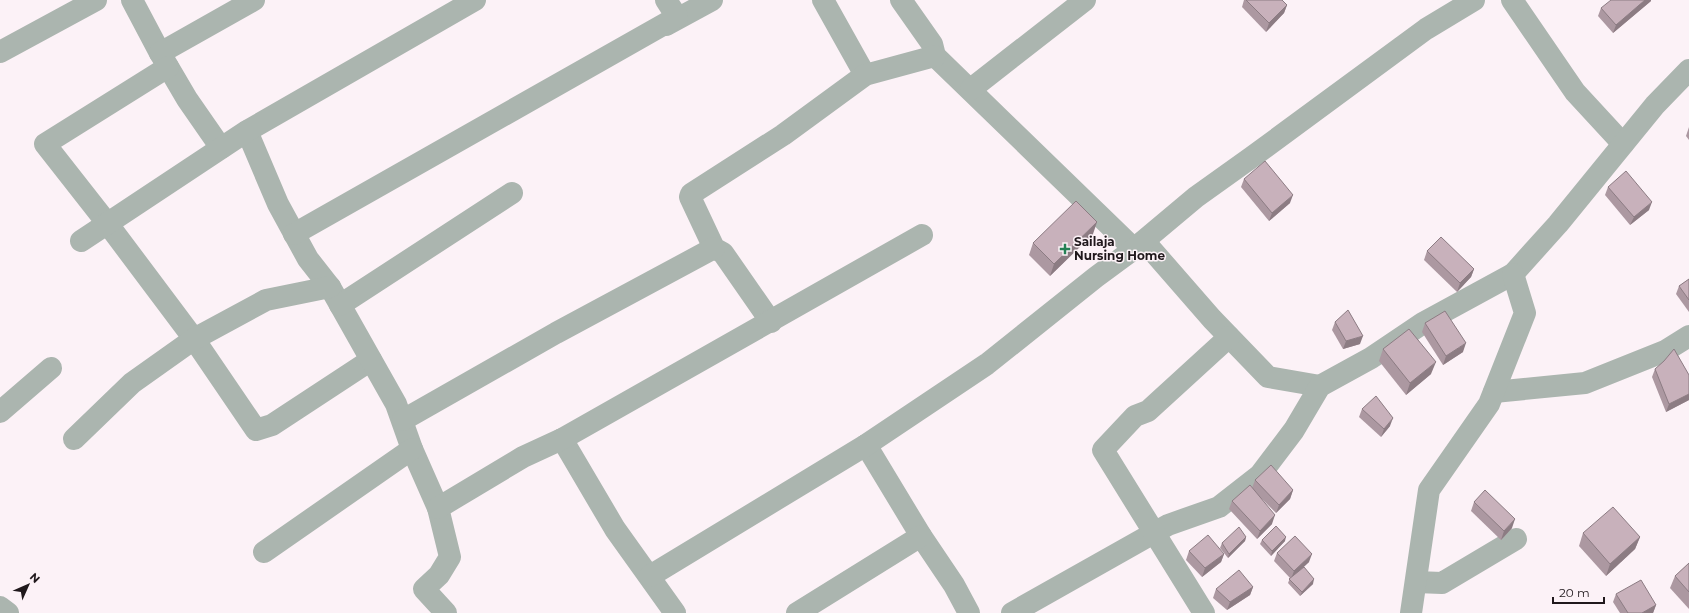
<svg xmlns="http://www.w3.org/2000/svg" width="1689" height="613" font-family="Montserrat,sans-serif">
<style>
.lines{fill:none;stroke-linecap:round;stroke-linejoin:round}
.minor{stroke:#abb5af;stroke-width:22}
.wall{fill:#ac98a1}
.shaded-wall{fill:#8c7c83}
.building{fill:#c8b1bb;stroke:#8c7c83}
.poi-dot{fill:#258055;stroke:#fcf2f7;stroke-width:1.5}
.labels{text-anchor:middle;stroke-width:3;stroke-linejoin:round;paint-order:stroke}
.poi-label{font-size:12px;font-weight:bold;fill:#20181c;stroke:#fcf2f7;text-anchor:start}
</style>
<rect width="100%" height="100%" fill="#fcf2f7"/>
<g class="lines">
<g class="minor">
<polyline points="132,0 160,53 187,99 221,148"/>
<polyline points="823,0 865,75"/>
<polyline points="901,0 932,44 935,56 1134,249"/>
<polyline points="1512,0 1575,92 1623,144"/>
<polyline points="666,25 712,0"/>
<polyline points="0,52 96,0"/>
<polyline points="160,53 254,0"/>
<polyline points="168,67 45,144 107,223 194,339 256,430 272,425 371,360"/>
<polyline points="971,89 1085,0"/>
<polyline points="247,131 278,204 308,259 330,287 396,404 412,449 438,508 450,557 439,575 424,589 446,613"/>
<polyline points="294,234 677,17 666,0"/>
<polyline points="81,241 247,131 475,0"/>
<polyline points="1144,241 1212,319 1268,377 1320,386"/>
<polyline points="340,305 512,193"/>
<polyline points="771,322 723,253 714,248 690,197 691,194 783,135 865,75 935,56"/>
<polyline points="1494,392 1585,383 1665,351 1689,336"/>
<polyline points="0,412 51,368"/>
<polyline points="403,420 556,333 714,248"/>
<polyline points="74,439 132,383 194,339 266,300 330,287"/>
<polyline points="562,439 615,529 675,613"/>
<polyline points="866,445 921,536 954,585 969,613"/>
<polyline points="438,508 523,457 562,439 922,235"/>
<polyline points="264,552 412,449"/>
<polyline points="650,576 866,445 987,364 1096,277 1134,249 1196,197 1252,157 1426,29 1474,0"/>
<polyline points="1416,582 1442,583 1516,539"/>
<polyline points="0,607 8,613"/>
<polyline points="797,613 921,536"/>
<polyline points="1012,613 1168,525 1219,507 1260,475 1294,430 1320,386 1371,358 1423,323 1513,274 1558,224 1655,105 1689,70"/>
<polyline points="1204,613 1103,450 1135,416 1148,411 1229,337"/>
<polyline points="1411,613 1429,490 1489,404 1525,313 1513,274"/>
</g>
</g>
<g class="wall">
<polygon points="1244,0 1282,0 1287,5 1284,13 1266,32 1242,7"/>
<polygon points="1651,1 1613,33 1598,16 1601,8"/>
<polygon points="1689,127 1689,140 1686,136"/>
<polygon points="1244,179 1290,203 1269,221 1241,187"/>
<polygon points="1608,187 1649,210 1630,225 1605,195"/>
<polygon points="1093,234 1050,276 1029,255 1033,243"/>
<polygon points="1427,251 1474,269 1471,277 1457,292 1424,260"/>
<polygon points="1689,279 1689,312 1676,294 1679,286"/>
<polygon points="1335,322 1360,344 1343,349 1332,330"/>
<polygon points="1425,323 1463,352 1443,365 1422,332"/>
<polygon points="1383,349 1431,374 1406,395 1379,361"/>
<polygon points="1655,369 1689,375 1689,400 1666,412 1652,377"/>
<polygon points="1362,409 1390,426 1381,437 1359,417"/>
<polygon points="1255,480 1293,490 1290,499 1276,513 1262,499 1272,524 1257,539 1229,509 1232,501 1252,488"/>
<polygon points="1474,502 1512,528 1501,540 1471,511"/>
<polygon points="1583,533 1640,537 1635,549 1606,576 1579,546"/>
<polygon points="1246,537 1245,541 1228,558 1220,548 1222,543"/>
<polygon points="1262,540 1285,541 1271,556 1260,544"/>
<polygon points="1189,551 1224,554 1221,562 1202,577 1186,560"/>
<polygon points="1277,553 1309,562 1299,571 1313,584 1300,596 1288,583 1290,578 1274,561"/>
<polygon points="1689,563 1689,609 1670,588 1675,576"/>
<polygon points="1253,587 1250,595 1227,610 1213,598 1216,589"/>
<polygon points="1616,594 1656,605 1653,613 1620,613 1613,602"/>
</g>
<g class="shaded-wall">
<polygon points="1645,0 1651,0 1651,1 1613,33 1616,25"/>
<polygon points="1287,5 1284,13 1266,32 1269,23"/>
<polygon points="1293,195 1290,203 1269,221 1272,213"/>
<polygon points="1652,202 1649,210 1630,225 1634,217"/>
<polygon points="1097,222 1093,234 1050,276 1054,264"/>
<polygon points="1474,269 1471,277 1457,292 1460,283"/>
<polygon points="1363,336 1360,344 1343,349 1346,341"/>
<polygon points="1466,343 1463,352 1443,365 1446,356"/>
<polygon points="1436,362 1431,374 1406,395 1410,383"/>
<polygon points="1689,394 1689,400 1666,412 1669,404"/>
<polygon points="1393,418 1390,426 1381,437 1384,429"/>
<polygon points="1293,490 1290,499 1276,513 1279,505"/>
<polygon points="1275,515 1272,524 1257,539 1260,531"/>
<polygon points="1515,519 1512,528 1501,540 1504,531"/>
<polygon points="1246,537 1245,541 1228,558 1229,554"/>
<polygon points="1286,537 1285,541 1271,556 1272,551"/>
<polygon points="1640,537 1635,549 1606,576 1610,564"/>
<polygon points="1224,554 1221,562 1202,577 1205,568"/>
<polygon points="1312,554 1309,562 1291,579 1294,571"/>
<polygon points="1314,579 1313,584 1300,596 1302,592"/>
<polygon points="1253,587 1250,595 1227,610 1230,602"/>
<polygon points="1656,605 1653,613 1642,613"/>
</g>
<g class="building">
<polygon points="1246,0 1282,0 1287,5 1269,23"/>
<polygon points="1611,0 1645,0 1616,25 1601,8"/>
<polygon points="1265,161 1293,195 1272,213 1244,179"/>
<polygon points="1626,171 1652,202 1634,217 1608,187"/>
<polygon points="1076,201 1097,222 1054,264 1033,243"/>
<polygon points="1441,237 1474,269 1460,283 1427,251"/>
<polygon points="1689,279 1689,300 1679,286"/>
<polygon points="1348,310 1363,336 1346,341 1335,322"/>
<polygon points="1445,311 1466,343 1446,356 1425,323"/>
<polygon points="1409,329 1436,362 1410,383 1383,349"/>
<polygon points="1674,349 1689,375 1689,394 1669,404 1655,369 1664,361"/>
<polygon points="1376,396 1393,418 1384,429 1362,409"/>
<polygon points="1271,465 1293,490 1279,505 1255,480"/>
<polygon points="1250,485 1275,515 1260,531 1232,501"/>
<polygon points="1485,490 1515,519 1504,531 1474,502"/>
<polygon points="1613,507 1640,537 1610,564 1583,533"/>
<polygon points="1276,526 1286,537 1272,551 1262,540"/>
<polygon points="1239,527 1246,537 1229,554 1222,543"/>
<polygon points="1208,535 1224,554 1205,568 1189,551"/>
<polygon points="1295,536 1312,554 1294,571 1277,553"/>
<polygon points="1689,563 1689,592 1675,576"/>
<polygon points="1304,567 1314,579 1302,592 1289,579"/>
<polygon points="1239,570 1253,587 1230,602 1216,589"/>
<polygon points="1641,580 1656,605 1642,613 1628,613 1616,594"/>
</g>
<path class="poi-dot" d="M1063 243h4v4h4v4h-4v4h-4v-4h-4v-4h4z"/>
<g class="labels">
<g class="poi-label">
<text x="1074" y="246">Sailaja<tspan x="1074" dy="14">Nursing Home</tspan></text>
</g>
</g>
<g transform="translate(28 585) rotate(45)" stroke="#fcf2f7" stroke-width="3" paint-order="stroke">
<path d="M0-3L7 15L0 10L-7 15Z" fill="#20181c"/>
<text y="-6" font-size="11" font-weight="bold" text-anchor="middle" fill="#20181c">N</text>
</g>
<path d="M1553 597v6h51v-6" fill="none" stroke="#20181c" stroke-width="2"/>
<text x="1559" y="597" font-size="12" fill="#20181c" stroke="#fcf2f7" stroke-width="3" paint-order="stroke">20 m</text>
</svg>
